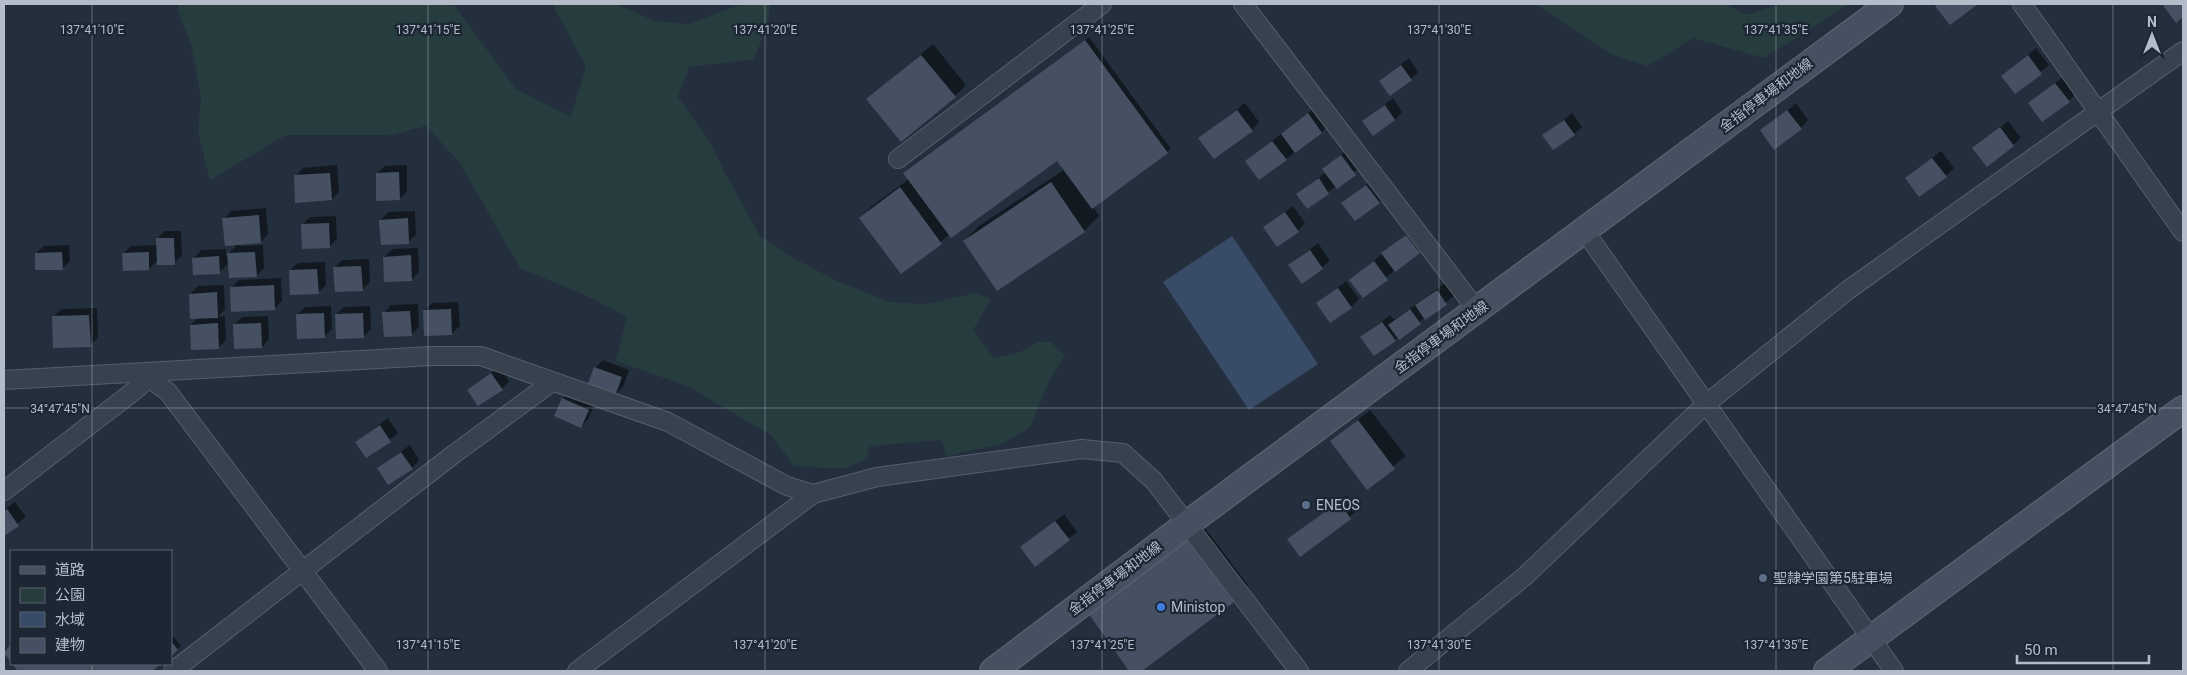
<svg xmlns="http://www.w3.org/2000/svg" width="2187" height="675" font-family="Roboto,'Noto Sans JP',sans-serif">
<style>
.green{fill:#263c3f}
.water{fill:#394c67}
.shadow{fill:#0007}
.building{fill:#455162}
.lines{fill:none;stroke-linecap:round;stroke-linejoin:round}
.street-casing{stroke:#565f6c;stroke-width:20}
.secondary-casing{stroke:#565f6c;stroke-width:28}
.street{stroke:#38414e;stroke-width:18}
.secondary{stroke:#465061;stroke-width:25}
.ticks{fill:none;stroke:#b4bcc9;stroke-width:1;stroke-opacity:0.45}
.service-dot{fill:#5c6f8a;stroke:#1d2633;stroke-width:2}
.shop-dot{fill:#3f7fe0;stroke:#1d2633;stroke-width:2}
.labels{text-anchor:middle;stroke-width:4.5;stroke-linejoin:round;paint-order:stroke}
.street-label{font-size:14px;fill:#b4bcc9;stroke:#1d2633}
.poi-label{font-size:14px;fill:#b4bcc9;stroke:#1d2633;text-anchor:start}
.ticks-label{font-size:12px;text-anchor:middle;fill:#b4bcc9;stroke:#1d2633;stroke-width:4.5;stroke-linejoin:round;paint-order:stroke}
</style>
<rect width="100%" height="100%" fill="#242f3e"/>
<g class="green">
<polygon points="178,4 453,4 516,89 571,117 586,66 552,4 616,4 655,21 689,24 742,4 771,4 766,29 754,59 689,67 678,97 711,143 725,173 760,236 788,255 837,281 890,302 925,304 976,293 991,299 973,330 994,358 1020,352 1038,342 1051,342 1065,356 1051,377 1030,427 1002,444 947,456 941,440 870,446 867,458 845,469 794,466 771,435 687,386 616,361 627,317 587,296 520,268 460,163 426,126 391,135 286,135 210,180 198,132 201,100 197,75 191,45 178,11"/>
<polygon points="1535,4 1726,4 1746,15 1780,4 1848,5 1764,58 1693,38 1648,66 1613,55"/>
</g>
<polygon class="water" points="1232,236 1318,364 1249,410 1163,282"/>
<g class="shadow">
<polygon points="1089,37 1171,149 1093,207 1099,216 1084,231 964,241 979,226 1065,169 1058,159 950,234 902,273 861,218 872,206 909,179 908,169"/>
<polygon points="933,44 966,85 955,96 868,99"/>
<polygon points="2036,48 2049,65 2015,93 2002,76"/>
<polygon points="1409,58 1418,72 1411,79 1380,81"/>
<polygon points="2064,76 2076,93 2069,101 2030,103"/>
<polygon points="1393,98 1402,112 1395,120 1364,121"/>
<polygon points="1245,103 1259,122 1252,130 1200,138"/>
<polygon points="1796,103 1808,120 1801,128 1762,131"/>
<polygon points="1316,107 1329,124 1322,132 1286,159 1246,161"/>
<polygon points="1572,113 1582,127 1574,134 1544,135"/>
<polygon points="2008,121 2021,138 2013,145 1974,148"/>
<polygon points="1349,148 1362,166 1307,208 1298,194 1326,172 1324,169"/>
<polygon points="1941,151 1954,168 1946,176 1907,178"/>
<polygon points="337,165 339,192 332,199 295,176 303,168"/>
<polygon points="407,165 407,192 399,199 377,173 385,166"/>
<polygon points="1374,178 1387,194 1379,202 1343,203"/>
<polygon points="1293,206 1305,223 1298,231 1265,227"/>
<polygon points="266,208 268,234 261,242 239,243 239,246 263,245 264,268 256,276 229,263 219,272 194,258 201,250 226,249 226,256 239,243 224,218 231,211"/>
<polygon points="415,211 416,235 408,242 381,220 388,212"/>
<polygon points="336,216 337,239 329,247 302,225 310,217"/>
<polygon points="1414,228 1426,245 1363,296 1351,280"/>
<polygon points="165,231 181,231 182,256 174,263 158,260 149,269 123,254 131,246 157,245 157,239"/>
<polygon points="1318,243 1330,261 1302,283 1290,265"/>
<polygon points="69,245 70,261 62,269 36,253 44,246"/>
<polygon points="418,248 419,272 411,280 384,257 392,249"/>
<polygon points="369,259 370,282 362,290 335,267 342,260"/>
<polygon points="325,262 326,285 318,293 290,270 298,263"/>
<polygon points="281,278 282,301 274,309 231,288 239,280"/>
<polygon points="1346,281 1359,299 1351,307 1318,304"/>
<polygon points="1445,283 1454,296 1395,340 1362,337 1390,315 1394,320"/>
<polygon points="224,285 225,309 218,317 225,316 226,340 219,347 191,325 199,317 190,294 198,286"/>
<polygon points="458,302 460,326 452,333 424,311 432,303"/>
<polygon points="418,304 419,327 411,335 384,313 391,305"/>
<polygon points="331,306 332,329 324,337 297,314 305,307"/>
<polygon points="370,306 371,329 363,337 336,314 344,307"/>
<polygon points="97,308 98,338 90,345 53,317 61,309"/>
<polygon points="268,316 269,339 262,347 234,325 242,317"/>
<polygon points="603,360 629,370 623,387 615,395 595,368"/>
<polygon points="500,366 509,381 502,389 468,390"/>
<polygon points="571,391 596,402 588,419 581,427 563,398"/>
<polygon points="1370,410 1406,456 1367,488 1331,441"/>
<polygon points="388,418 398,433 367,457 356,442"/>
<polygon points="410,445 419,460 412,468 378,468"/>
<polygon points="1347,495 1358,510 1300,555 1289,540"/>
<polygon points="15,502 26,517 4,534 4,510"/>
<polygon points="1064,514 1077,532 1036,565 1022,547"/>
<polygon points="1202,524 1248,585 1233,601 1140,671 1131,671 1090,613"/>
<polygon points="171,634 181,646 171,654"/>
<polygon points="14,664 159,664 150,671 20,671"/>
</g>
<g class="building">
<polygon points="1938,4 1978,4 1950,25 1935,6"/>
<polygon points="2162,4 2183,4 2183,17 2176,23"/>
<polygon points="1085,40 1168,153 1092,209 1057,161 951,238 903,173"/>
<polygon points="921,55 956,97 901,142 866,99"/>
<polygon points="2028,55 2042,74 2015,94 2001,76"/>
<polygon points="1401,65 1412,80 1390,96 1379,81"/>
<polygon points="2055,83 2070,102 2042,122 2028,103"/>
<polygon points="1385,105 1395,120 1373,136 1362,121"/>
<polygon points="1237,110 1253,131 1214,159 1198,138"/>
<polygon points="1787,110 1802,129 1774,150 1760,130"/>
<polygon points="1308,113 1322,133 1295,153 1281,134"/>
<polygon points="1564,120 1575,135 1553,150 1542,135"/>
<polygon points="2000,127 2014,146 1987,167 1972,148"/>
<polygon points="1272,141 1287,160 1259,180 1245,161"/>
<polygon points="1341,155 1356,175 1337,189 1322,169"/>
<polygon points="1932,158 1947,177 1919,197 1905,178"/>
<polygon points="399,172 400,200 376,201 376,173"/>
<polygon points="330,173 332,200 295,203 294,175"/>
<polygon points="1319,178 1329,194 1307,209 1296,194"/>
<polygon points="1051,182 1085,232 997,291 963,241"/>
<polygon points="1366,185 1380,203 1355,221 1341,203"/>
<polygon points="900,187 942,244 901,274 859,218"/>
<polygon points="1285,212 1299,232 1277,247 1263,227"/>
<polygon points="259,215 261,243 225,246 222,218"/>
<polygon points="408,218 409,244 381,245 379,220"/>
<polygon points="329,223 330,248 302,249 301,224"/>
<polygon points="1406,235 1420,253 1395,272 1381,253"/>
<polygon points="156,238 174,238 175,265 157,265"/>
<polygon points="1310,250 1323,269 1302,284 1288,265"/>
<polygon points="62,252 63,270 35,270 35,253"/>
<polygon points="149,252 149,270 123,271 122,253"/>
<polygon points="255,252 257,277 229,278 227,253"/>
<polygon points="411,255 412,281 384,282 383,257"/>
<polygon points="219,256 220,274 193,275 192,258"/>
<polygon points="1374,261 1388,280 1363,298 1349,280"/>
<polygon points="361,266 363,291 335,292 333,267"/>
<polygon points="317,269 319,294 290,295 289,270"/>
<polygon points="274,285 275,310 231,312 230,287"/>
<polygon points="1338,288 1352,308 1330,323 1316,303"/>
<polygon points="1437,290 1447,305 1425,320 1415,305"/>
<polygon points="217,292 218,318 190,319 189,294"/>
<polygon points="451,309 452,335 424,336 423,310"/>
<polygon points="1410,309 1421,324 1399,340 1388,325"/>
<polygon points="410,311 412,336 384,337 382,312"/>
<polygon points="324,313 325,338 297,339 296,314"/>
<polygon points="363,313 364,338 336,339 335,314"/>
<polygon points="89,315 91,347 53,348 52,316"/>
<polygon points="1382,322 1396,341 1374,356 1360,337"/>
<polygon points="218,323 219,349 191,350 190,325"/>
<polygon points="261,323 262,348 234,349 233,324"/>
<polygon points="594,367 622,377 615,396 587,386"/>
<polygon points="491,373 503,390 478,406 467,390"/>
<polygon points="562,398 589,410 581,428 554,416"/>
<polygon points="1358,420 1395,469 1367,490 1330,441"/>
<polygon points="380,425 391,442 366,458 355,442"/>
<polygon points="401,452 413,469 388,485 377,468"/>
<polygon points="1339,502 1351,519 1300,557 1287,539"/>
<polygon points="7,509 19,526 4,536 4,511"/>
<polygon points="1055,521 1070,540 1035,567 1020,547"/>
<polygon points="1186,538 1234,602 1142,671 1129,671 1088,613"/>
<polygon points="171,641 178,650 171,656"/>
<polygon points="11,644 11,662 4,653"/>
<polygon points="12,664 161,664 152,671 18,671"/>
</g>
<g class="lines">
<defs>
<g id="street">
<polyline points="1243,4 1477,310"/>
<polyline points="2022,4 2183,232"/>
<polyline points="898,159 1102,4"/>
<polyline points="1584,230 1894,671"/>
<polyline points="4,380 432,356 481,356 668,422 787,486 813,494"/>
<polyline points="4,491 139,387 152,372 153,381 168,392 378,671"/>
<polyline points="173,671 454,454 552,382"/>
<polyline points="577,671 813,494 877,477 1082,449 1123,453 1154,481 1299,671"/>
<polyline points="1408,671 1524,577 1706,404 1848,290 2183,51"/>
</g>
<g id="secondary">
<polyline points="993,671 1187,524 1890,4"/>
<polyline points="1827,671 2183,409"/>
</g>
</defs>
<use href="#street" class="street-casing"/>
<use href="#secondary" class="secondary-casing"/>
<use href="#street" class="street"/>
<use href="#secondary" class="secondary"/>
</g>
<path class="ticks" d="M92,4V551M428,4V671M765,4V671M1102,4V671M1439,4V671M1776,4V671M2113,4V671M4,408H2183M92,664V671"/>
<g class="service-dot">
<circle cx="1306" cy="505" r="5"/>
<circle cx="1763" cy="578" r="5"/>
</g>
<circle class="shop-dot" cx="1161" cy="607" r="5"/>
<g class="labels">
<g class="street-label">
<text transform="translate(1766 95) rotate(-37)" y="5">金指停車場和地線</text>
<text transform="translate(1441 337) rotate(-36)" y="5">金指停車場和地線</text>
<text transform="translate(1115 578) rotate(-37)" y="5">金指停車場和地線</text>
</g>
<g class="poi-label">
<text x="1316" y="510">ENEOS</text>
<text x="1773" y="583">聖隷学園第5駐車場</text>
<text x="1171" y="612">Ministop</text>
</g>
</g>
<g class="ticks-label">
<text x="92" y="34">137°41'10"E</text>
<text x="428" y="34">137°41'15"E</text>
<text x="765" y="34">137°41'20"E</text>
<text x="1102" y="34">137°41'25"E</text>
<text x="1439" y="34">137°41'30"E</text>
<text x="1776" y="34">137°41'35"E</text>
<text x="60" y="413">34°47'45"N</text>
<text x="2127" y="413">34°47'45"N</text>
<text x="428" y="649">137°41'15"E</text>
<text x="765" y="649">137°41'20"E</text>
<text x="1102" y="649">137°41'25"E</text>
<text x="1439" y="649">137°41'30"E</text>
<text x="1776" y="649">137°41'35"E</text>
</g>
<rect width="2187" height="675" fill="none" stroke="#b4bcc9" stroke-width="10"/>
<rect x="10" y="550" width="162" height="115" fill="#1d2633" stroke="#59626f"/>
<rect x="20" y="566" width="25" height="8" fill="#465061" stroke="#59626f"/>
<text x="55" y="575" font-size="15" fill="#b4bcc9">道路</text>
<rect x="20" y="588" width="25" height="15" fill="#263c3f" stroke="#59626f"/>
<text x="55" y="600" font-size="15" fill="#b4bcc9">公園</text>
<rect x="20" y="612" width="25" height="15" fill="#394c67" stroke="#59626f"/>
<text x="55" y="625" font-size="15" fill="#b4bcc9">水域</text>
<rect x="20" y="638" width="25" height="15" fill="#455162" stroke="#59626f"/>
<text x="55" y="650" font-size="15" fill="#b4bcc9">建物</text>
<g transform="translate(2152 35)" stroke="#1d2633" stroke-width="4" paint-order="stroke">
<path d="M0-4L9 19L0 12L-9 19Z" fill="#b4bcc9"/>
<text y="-8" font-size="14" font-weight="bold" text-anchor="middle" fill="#b4bcc9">N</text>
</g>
<path d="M2017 655v8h132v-8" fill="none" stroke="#b4bcc9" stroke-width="2.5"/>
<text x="2024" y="655" font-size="15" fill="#b4bcc9" stroke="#1d2633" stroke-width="4" paint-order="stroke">50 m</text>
</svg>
